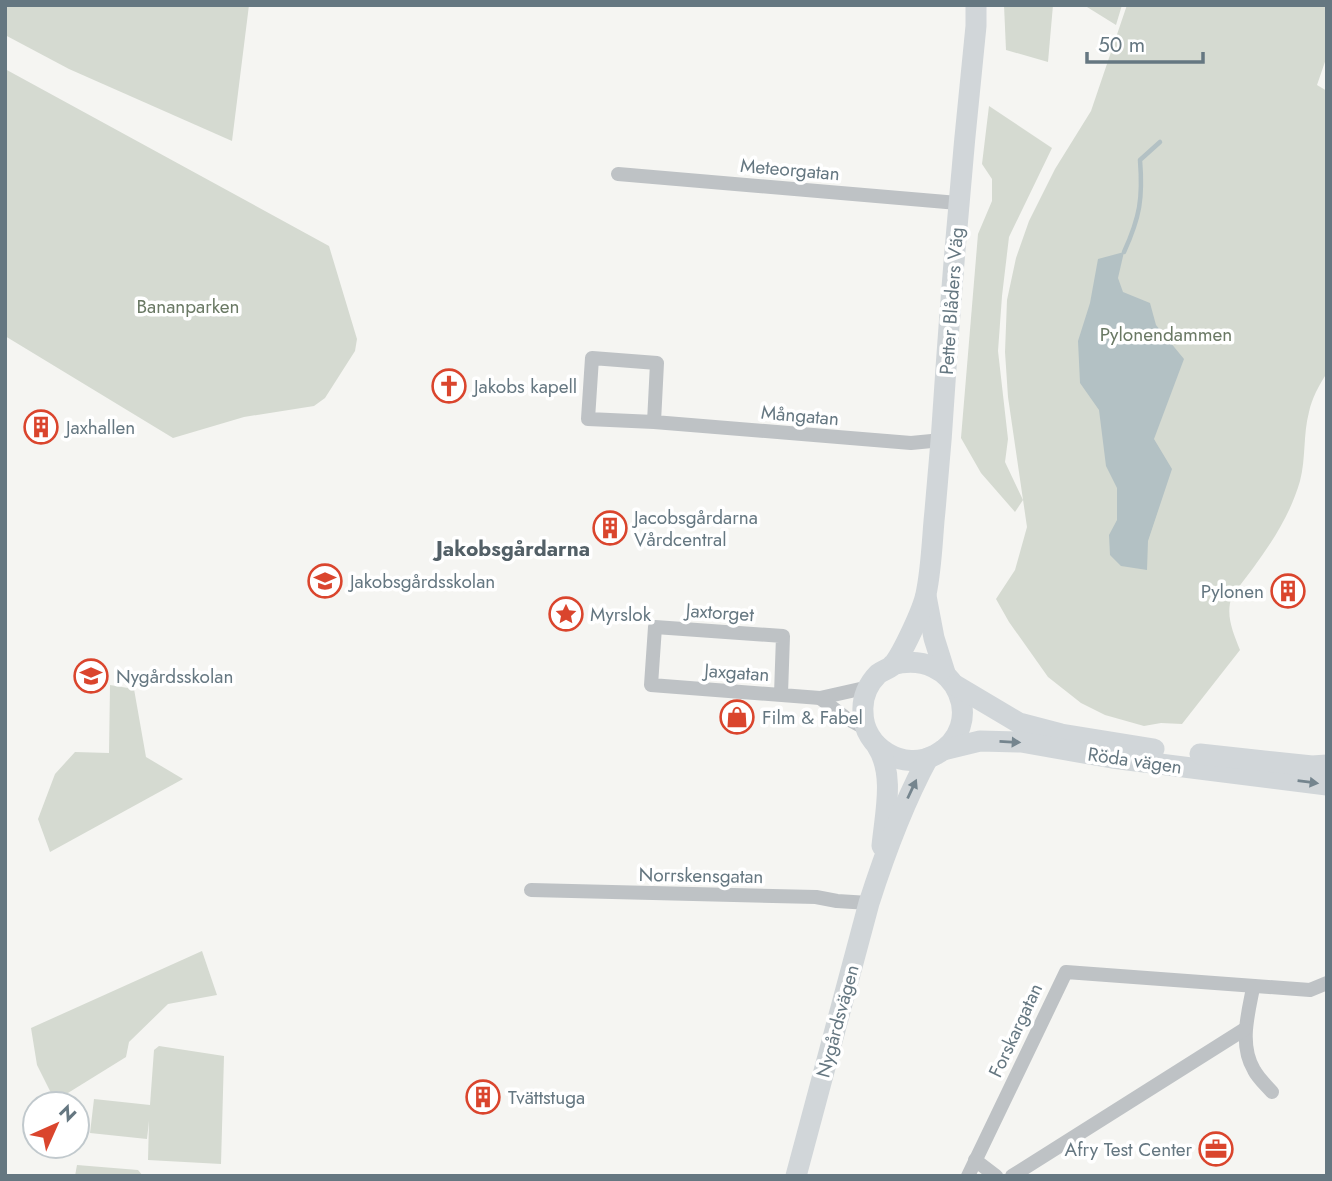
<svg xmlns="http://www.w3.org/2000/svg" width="1332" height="1181" font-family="Jost,sans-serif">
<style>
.green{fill:#d5dad1}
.water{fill:#b3c1c4}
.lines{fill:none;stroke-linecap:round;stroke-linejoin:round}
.stream{stroke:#b3c1c4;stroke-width:4.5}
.street{stroke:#bec2c5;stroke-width:14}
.secondary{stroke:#d1d6d9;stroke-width:21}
.oneway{fill:#75858e}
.labels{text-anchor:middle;stroke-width:7;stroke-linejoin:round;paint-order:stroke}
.street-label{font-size:19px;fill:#657781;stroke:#fff}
.park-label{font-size:19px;fill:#6a7964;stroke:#fff}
.poi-label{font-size:19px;fill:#657781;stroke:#fff;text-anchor:start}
.neighbourhood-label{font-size:21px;font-weight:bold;fill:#536067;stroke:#fff}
</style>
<rect width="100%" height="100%" fill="#f5f5f2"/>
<g class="green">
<polygon points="5,5 249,5 232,141 69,69 5,35"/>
<polygon points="1004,5 1053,5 1048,62 1006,50"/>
<polygon points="1073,5 1122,5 1116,25 1087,7"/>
<path d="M1127,5H1327V56L1317,85L1327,91V373C1319,385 1312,398 1309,412C1303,434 1306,459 1300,481C1287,526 1259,560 1232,596C1225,615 1233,632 1240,650L1182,724L1161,723L1144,726L1105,715L1081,703L1048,677L1009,622L996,599L1015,570L1027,527L1008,397L1005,352L1007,300L1016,258L1029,221L1055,169L1091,111Z"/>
<polygon points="5,69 329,246 357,339 355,351 325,398 314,406 244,417 173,438 5,336"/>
<polygon points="989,106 1052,148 1009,237 1002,296 998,351 1008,439 1005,462 1023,500 1015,512 981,473 961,438 978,234 992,201 992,179 982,164"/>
<polygon points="110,685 134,689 146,757 183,779 50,852 38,819 55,774 75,752 109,753"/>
<polygon points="202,951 217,995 168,1004 129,1042 126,1057 55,1101 37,1065 31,1028"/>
<polygon points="159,1046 224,1056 221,1164 148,1160 149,1121 147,1139 90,1133 94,1099 150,1105 154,1050"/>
<polygon points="77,1165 138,1170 143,1176 75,1176"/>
</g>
<polygon class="water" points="1124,252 1118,278 1123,292 1150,303 1156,325 1184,359 1154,439 1172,469 1148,541 1147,570 1121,566 1110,555 1109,535 1117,520 1117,488 1106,466 1099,410 1080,383 1078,341 1090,303 1098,259"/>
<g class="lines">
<path class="stream" d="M1124,252C1140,217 1143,198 1140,160L1160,142"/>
<g class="street">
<polyline points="618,174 958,203"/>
<polyline points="654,422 588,419 592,358 657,363 654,422 911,443 942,440"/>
<polyline points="781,694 783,636 655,627 651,685 820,698 869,687"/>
<polyline points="820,698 846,718 865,728"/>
<polyline points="531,890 816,897 837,901 869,903"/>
<path d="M1253,988C1248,1014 1239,1045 1254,1070C1258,1078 1266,1085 1272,1092"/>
<polyline points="975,1160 996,1176"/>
<polyline points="968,1176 1066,972 1310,990 1327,983"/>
<polyline points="1012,1176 1245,1029"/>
</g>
<g class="secondary">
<polyline points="926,596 934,638 945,673"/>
<path d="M892,665C957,647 989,727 935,755C904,772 863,748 863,712C862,698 868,684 878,674C882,671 888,669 892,666C902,655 923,609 926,594C931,571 932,545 934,521C939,470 943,419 946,368C954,254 964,140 976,26V5"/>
<polyline points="955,685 1019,723 1061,734 1154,749"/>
<path d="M877,746C895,774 885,814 882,846"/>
<polyline points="943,750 980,741 1021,742 1112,758 1327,785"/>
<polyline points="1200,754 1312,766 1327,765"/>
<path d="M796,1176L869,903C885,853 903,804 928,758"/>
</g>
</g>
<defs><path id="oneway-solid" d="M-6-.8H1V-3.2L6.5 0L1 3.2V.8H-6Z" transform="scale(1.75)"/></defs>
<g class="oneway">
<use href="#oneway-solid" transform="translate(1010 742) rotate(3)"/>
<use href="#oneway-solid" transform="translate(1308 782) rotate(7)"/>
<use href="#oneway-solid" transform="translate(912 789) rotate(-65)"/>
</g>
<defs>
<symbol id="church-ring" viewBox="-11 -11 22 22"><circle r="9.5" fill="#fff" stroke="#da452d" stroke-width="1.5"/><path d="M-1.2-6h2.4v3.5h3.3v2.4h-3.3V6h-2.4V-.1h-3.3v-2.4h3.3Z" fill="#da452d"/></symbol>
<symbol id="building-ring" viewBox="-11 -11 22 22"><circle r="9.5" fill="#fff" stroke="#da452d" stroke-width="1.5"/><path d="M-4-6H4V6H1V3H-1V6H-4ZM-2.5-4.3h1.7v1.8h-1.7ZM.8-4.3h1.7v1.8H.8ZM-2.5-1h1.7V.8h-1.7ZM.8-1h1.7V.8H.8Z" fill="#da452d"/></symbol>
<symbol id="university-ring" viewBox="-11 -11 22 22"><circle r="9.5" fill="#fff" stroke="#da452d" stroke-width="1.5"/><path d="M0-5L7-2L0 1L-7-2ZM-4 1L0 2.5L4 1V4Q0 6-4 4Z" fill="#da452d"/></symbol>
<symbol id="sight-ring" viewBox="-11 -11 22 22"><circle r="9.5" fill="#fff" stroke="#da452d" stroke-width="1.5"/><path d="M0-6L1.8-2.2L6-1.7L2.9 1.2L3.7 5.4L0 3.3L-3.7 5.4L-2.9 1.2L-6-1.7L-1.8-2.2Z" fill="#da452d"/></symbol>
<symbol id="school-ring" viewBox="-11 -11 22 22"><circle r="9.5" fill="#fff" stroke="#da452d" stroke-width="1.5"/><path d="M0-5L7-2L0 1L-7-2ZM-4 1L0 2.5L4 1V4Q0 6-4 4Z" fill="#da452d"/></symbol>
<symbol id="shop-ring" viewBox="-11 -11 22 22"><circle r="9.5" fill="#fff" stroke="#da452d" stroke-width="1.5"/><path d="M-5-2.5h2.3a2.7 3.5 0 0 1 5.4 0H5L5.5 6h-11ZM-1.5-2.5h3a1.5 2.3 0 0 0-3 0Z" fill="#da452d"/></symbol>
<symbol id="office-ring" viewBox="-11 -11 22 22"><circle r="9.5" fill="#fff" stroke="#da452d" stroke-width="1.5"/><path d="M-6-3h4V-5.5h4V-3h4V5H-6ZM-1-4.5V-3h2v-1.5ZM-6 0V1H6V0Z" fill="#da452d"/></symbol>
</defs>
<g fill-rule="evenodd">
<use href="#church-ring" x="430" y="367" width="38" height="38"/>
<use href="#building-ring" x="22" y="408" width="38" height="38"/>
<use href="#building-ring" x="591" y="509" width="38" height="38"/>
<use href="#university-ring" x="306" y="562" width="38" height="38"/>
<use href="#building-ring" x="1269" y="572" width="38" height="38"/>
<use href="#sight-ring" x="547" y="595" width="38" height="38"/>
<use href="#school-ring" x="72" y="657" width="38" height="38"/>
<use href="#shop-ring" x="718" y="698" width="38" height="38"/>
<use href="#building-ring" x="464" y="1078" width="38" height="38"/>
<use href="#office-ring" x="1197" y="1130" width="38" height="38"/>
</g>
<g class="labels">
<g class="street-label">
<text transform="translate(790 169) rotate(5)" y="7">Meteorgatan</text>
<text transform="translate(951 301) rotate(-86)" y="7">Petter Blåders Väg</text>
<text transform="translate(800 415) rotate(5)" y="7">Mångatan</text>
<text transform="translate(720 612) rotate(4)" y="7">Jaxtorget</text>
<text transform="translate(737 672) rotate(4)" y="7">Jaxgatan</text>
<text transform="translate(1135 760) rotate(8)" y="7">Röda vägen</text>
<text transform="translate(701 875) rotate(1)" y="7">Norrskensgatan</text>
<text transform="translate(837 1021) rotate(-75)" y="7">Nygårdsvägen</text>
<text transform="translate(1015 1030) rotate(-65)" y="7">Forskargatan</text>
</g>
<g class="park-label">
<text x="188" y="313">Bananparken</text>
<text x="1166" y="341">Pylonendammen</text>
</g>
<g class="poi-label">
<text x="474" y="393">Jakobs kapell</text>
<text x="66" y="434">Jaxhallen</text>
<text x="634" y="524">Jacobsgårdarna<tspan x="634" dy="22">Vårdcentral</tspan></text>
<text x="350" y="588">Jakobsgårdsskolan</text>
<text x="1264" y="598" text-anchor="end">Pylonen</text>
<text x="590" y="621">Myrslok</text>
<text x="116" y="683">Nygårdsskolan</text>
<text x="762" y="724">Film &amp; Fabel</text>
<text x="508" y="1104">Tvättstuga</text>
<text x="1192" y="1156" text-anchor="end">Afry Test Center</text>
</g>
<g class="neighbourhood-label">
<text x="513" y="556">Jakobsgårdarna</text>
</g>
</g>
<rect width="1332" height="1181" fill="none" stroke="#657781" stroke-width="14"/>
<g transform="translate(56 1125) rotate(45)"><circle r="33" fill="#ffffff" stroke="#c1c9cd" stroke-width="2"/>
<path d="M0-5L12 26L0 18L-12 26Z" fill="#da452d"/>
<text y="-10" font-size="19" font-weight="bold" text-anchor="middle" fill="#657781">N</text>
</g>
<path d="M1087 52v10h116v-10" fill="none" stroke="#657781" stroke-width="3.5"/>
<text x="1098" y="52" font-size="21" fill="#657781" stroke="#ffffff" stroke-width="5" paint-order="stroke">50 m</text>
</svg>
